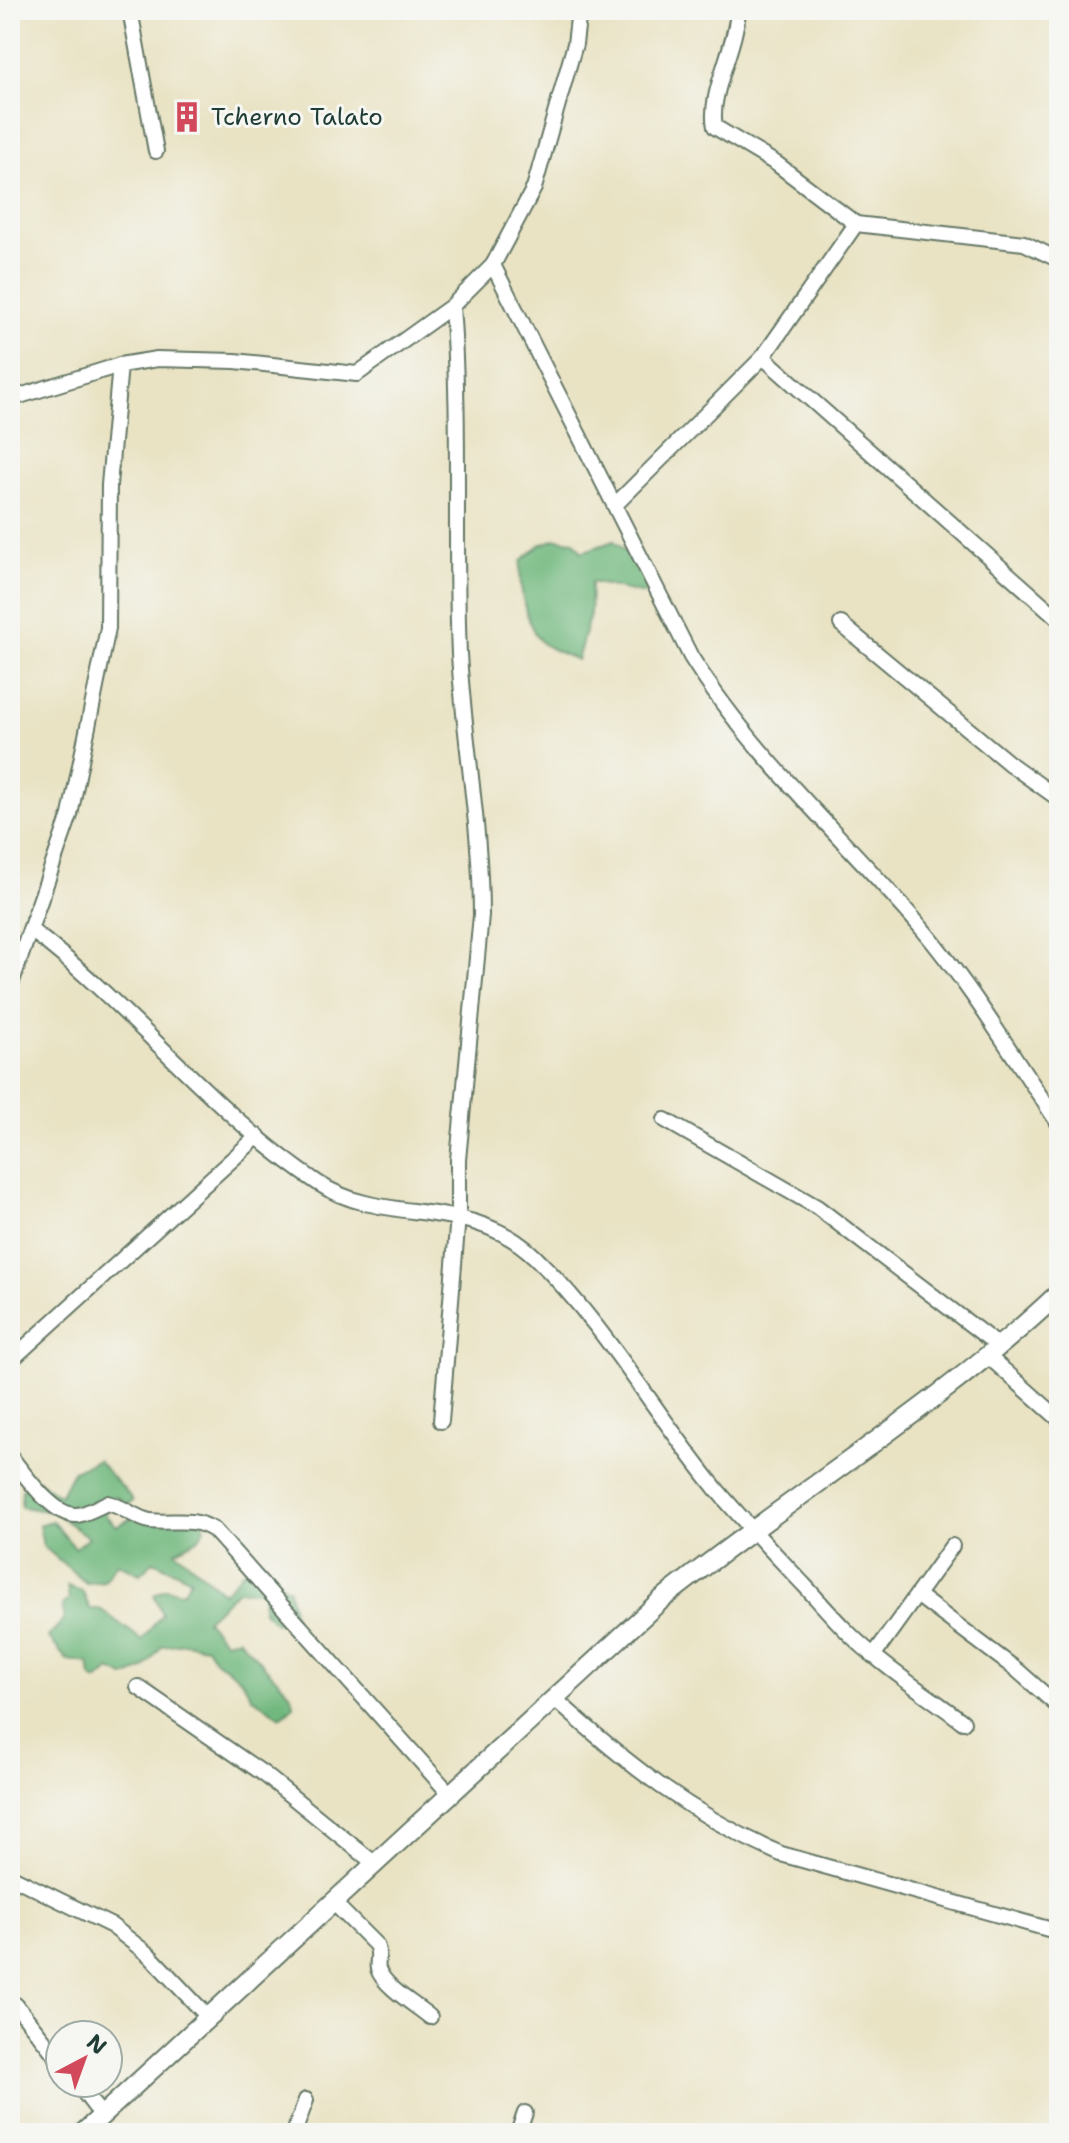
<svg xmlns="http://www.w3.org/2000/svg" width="1069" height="2143" font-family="'Shantell Sans',sans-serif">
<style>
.forest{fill:#71b87e;stroke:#487a59;stroke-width:2}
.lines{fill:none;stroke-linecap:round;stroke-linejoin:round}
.minor-casing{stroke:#676;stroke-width:18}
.tertiary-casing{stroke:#676;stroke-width:22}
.minor{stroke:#fff;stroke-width:14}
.tertiary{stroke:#fff;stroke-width:18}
.labels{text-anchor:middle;stroke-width:6;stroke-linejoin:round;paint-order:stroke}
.poi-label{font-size:24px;fill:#1f3d34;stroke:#f6f6f2;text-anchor:start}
</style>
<rect width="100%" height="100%" fill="#f6f6f2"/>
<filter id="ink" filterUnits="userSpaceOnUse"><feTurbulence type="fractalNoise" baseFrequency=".0125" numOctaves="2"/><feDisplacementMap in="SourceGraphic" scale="16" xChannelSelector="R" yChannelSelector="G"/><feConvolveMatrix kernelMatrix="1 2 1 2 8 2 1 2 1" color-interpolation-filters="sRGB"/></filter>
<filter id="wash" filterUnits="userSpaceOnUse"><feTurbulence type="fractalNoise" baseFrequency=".006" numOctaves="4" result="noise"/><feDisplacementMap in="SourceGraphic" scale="32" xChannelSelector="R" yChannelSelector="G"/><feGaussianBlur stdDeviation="1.8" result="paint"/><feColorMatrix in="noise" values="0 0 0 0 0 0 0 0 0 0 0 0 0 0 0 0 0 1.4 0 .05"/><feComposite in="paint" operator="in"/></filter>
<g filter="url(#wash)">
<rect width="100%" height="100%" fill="#e9e3c4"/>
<g class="forest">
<path d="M556,539L574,541L582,552L614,541L642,567L651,585L644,594L591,582L590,614L577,660C567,655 549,650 541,642C525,624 518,583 521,561L540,545Z"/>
<path d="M98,1460C109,1476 122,1484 133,1501L125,1505L116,1496L105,1503L106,1516L117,1526L139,1514L151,1521L185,1512L202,1518L205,1529L198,1539L175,1551L224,1593L244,1570L262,1571L289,1589L294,1618L276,1623L263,1611L264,1591L238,1590L206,1620L224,1641L238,1638L290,1693L294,1706L281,1717L252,1697L240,1678L214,1659L206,1647L185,1643L162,1646L144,1669L125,1677L110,1670L97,1681L91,1677L89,1663L67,1660L48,1637L64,1619L62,1605L69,1599L67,1586L82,1591L90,1609H100L142,1640L162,1614L154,1595L165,1589L183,1592L191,1579L154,1561L140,1574L117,1563L104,1581L86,1583L43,1546L39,1525L52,1521L75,1548L89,1538L54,1512L21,1507L22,1489L38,1481L60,1496L73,1471Z"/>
</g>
</g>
<g filter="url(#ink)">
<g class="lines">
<defs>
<g id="minor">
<polyline points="130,10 156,151"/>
<path d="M579,10L575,44L534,188L493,265L691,657C754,758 842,835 919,925C972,987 1013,1057 1059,1124"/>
<path d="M738,10C736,49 708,94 715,127L777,164L856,224"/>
<polyline points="763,357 1059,619"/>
<polyline points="10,399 120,365 157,359 235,361 357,374 452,306"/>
<polyline points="615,505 763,357 856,224 1024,243 1059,260"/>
<polyline points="841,624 1010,764 1059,799"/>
<path d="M31,930C131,1006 215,1115 318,1183C384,1227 470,1194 535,1257C606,1326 655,1414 717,1490C745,1523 776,1555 806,1587C827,1610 847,1634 872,1654C900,1678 933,1699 963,1722"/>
<polyline points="10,987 70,815 108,628 109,485 120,365"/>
<polyline points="665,1120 817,1207 1000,1347"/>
<polyline points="989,1357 1059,1419"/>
<polyline points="10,1361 258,1136"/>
<path d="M441,1421L458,1216V1160L481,915C481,828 464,741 459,654C454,538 461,422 452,306L493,265"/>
<path d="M10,1456C23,1472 53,1517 77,1515C86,1514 98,1507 107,1503C123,1506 135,1518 150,1521C174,1524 192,1516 214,1530L449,1793"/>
<polyline points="917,1595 1017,1670 1059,1707"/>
<polyline points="873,1656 952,1546"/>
<polyline points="138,1687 264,1774 374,1863"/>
<path d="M555,1699C627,1764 691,1815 781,1854L1059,1932"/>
<polyline points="10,1876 112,1926 149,1955 209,2018"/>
<path d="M332,1901L376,1945C381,1955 376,1961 378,1969C384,1987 416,2005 430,2017"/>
<polyline points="16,2005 60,2061"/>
<polyline points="77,2083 102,2116"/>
<polyline points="294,2133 306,2100"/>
<polyline points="518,2133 525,2113"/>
</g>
<path id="tertiary" d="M83,2133L661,1600C791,1496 938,1407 1059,1293"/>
</defs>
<use href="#minor" class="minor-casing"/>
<use href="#tertiary" class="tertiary-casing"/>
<use href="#minor" class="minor"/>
<use href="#tertiary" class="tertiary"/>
</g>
</g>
<defs>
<symbol id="building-bare" viewBox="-9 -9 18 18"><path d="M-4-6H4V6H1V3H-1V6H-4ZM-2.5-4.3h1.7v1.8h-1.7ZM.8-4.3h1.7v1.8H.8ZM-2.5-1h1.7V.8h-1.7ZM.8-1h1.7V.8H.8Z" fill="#d1495b" stroke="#f6f6f2" stroke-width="2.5" paint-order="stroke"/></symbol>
</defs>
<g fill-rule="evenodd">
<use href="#building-bare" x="165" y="95" width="44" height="44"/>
</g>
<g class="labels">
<g class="poi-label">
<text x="211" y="125">Tcherno Talato</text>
</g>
</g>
<rect width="1069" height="2143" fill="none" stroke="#f6f6f2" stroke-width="40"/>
<g transform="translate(84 2059) rotate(41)"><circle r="38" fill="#f6f6f2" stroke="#a0aca6" stroke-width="2"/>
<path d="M0-6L14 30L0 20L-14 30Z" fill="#d1495b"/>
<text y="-12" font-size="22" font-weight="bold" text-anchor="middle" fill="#1f3d34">N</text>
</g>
</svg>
